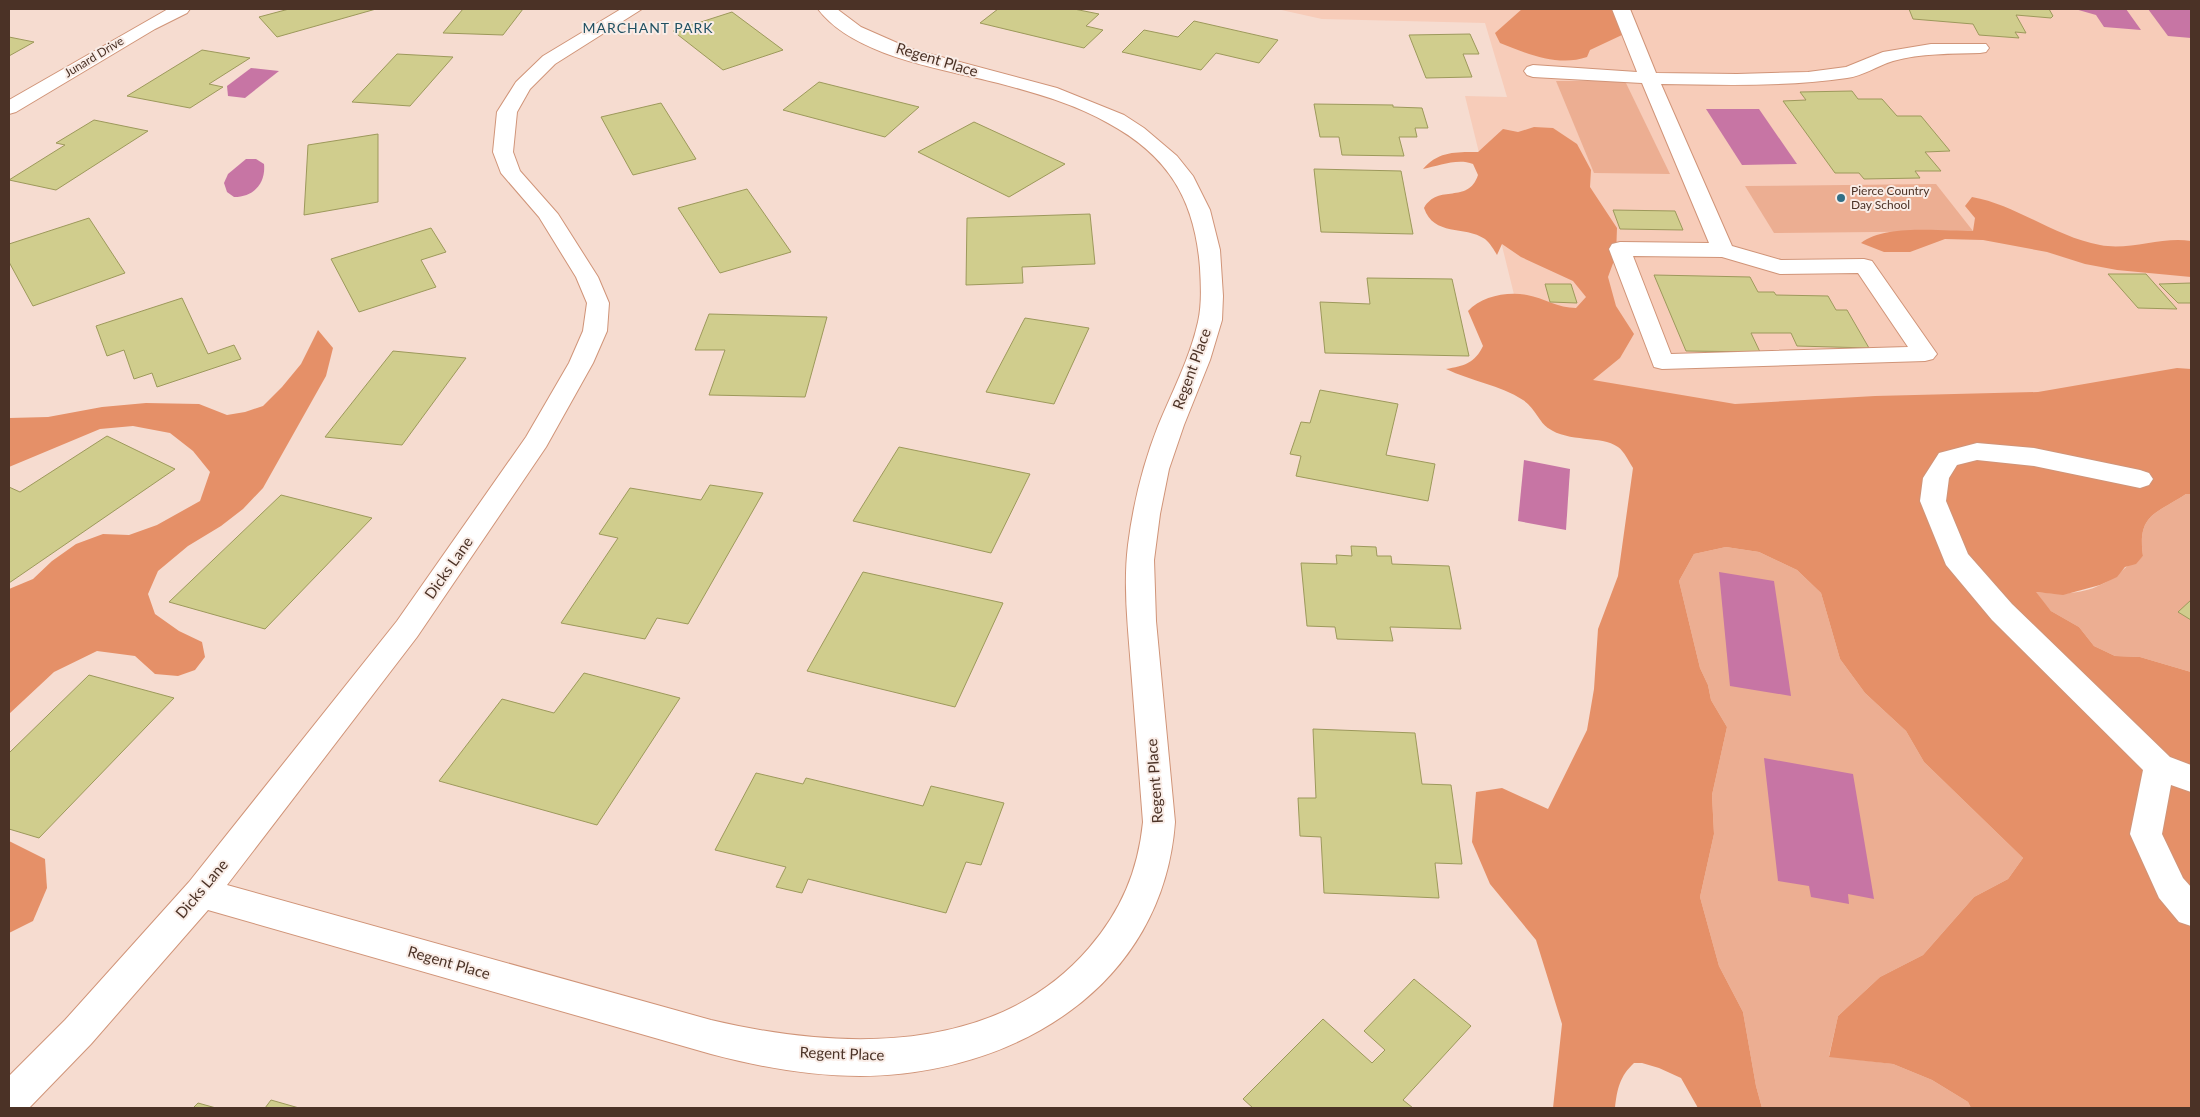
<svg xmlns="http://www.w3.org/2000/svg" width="2200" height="1117" font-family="Lato,sans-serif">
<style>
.built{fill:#f7ccb9}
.green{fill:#ecae92}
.forest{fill:#e59068}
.water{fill:#c775a4}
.building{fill:#d0cd8d;stroke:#9d995b}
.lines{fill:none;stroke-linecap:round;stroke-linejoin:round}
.minor-casing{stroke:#d09478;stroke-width:2}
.minor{fill:#fff;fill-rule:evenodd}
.poi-dot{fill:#326f86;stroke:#f9ece6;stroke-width:2}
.labels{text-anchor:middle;stroke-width:4;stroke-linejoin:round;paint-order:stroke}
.far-street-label{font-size:12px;fill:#4b3226;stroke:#f9ece6}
.far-poi-label{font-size:12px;fill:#4b3226;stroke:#f9ece6;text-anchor:start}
.far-neighbourhood-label{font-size:14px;letter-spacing:1px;fill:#1f5062;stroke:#f9ece6}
.street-label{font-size:15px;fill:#4b3226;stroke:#f9ece6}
</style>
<rect width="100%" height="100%" fill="#f6dcd0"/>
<polygon class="built" points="1277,9 2191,9 2191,453 1547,428 1465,96 1507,97 1485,23 1322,19"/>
<g class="green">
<polygon points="1556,81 1625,81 1670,174 1594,173"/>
<polygon points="1936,184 1973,231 1774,233 1745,186"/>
<path d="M2186,494H2191V672L2140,657L2115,656L2094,646L2079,627L2051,611L2035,592C2070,596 2098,593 2124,569C2130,563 2136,564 2143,556C2137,514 2156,514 2186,494Z"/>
<polygon points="1726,547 1759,552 1797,570 1821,593 1840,659 1865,693 1906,731 1924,762 2023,858 2008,879 1974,897 1923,955 1880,977 1838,1016 1829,1056 1893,1064 1932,1080 1968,1102 1971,1108 1762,1108 1756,1086 1743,1012 1719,966 1700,897 1714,834 1712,795 1727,727 1711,700 1708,685 1700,668 1679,581 1694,554"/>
</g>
<g class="forest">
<path d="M1522,9H1631L1633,18L1622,35L1590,50L1587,57C1559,67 1527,54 1500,43L1495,33Z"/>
<path d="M1534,127L1553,128L1577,144L1591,170L1590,187L1617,228L1616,255L1608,277L1616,306L1634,334L1620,358L1593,380L1735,404L1875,396L2038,392L2177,368L2191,369V494H2186C2156,514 2137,514 2143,556L2136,564L2125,567L2117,577L2100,585L2063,595L2036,592L2051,611L2079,627L2094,646L2115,656L2140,657L2191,672V1108H1971L1968,1102L1932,1080L1893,1064L1829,1057L1838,1016L1880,977L1923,955L1974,897L2008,879L2023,858L1924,762L1906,731L1865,693L1840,659L1821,593L1797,570L1759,552L1726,547L1694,554L1679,581L1700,668L1708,685L1711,700L1727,727L1712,795L1714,834L1700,897L1719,966L1743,1012L1756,1086L1762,1108H1698L1681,1078L1659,1068L1642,1063H1634C1620,1076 1617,1089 1615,1108H1553L1562,1024L1536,940L1490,884L1472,842L1476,792L1502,788L1548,809L1587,730L1594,689L1598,629L1618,576L1633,468C1629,462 1624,451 1618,447C1601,435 1569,443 1548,428C1540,423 1535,408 1523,400C1500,385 1471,381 1446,369C1464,366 1475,363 1483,346L1468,311C1481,296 1508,291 1527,295C1544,298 1558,308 1576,308L1586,297L1573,281L1521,257L1502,244L1497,255C1494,250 1490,243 1485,239C1464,225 1434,237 1424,208C1438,183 1468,205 1478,175L1473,164C1457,158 1439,166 1423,169C1438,151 1457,152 1478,152L1503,129L1518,132Z"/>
<path d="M1972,197C2017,205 2055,237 2100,245C2130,251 2162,236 2191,241V277L2117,270L2085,264L2047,252L1983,240L1945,239L1910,252H1884L1861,243C1885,224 1942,231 1973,231L1975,218L1965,206Z"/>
<polygon points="318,330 333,348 326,376 263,488 243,509 221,526 188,546 158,571 148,594 155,614 179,631 202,642 205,657 195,670 178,676 155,674 135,656 97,651 54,672 9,714 9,589 33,579 52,561 76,544 103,534 129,535 157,525 200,501 210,472 193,451 170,433 133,426 100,429 9,467 9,418 48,417 102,407 146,403 199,404 227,415 245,412 263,406 282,387 301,364"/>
<polygon points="9,841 45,859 47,888 33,921 9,933"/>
</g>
<g class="water">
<polygon points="2075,9 2126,9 2141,30 2104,27 2096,15"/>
<polygon points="2148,9 2191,9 2191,38 2168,36"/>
<polygon points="251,68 279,71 245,98 228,96 227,86"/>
<polygon points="1706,109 1759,109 1797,164 1742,165"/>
<path d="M246,159H256L264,164C266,183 254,197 234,197L227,192L224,183L228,174Z"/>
<polygon points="1524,460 1570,469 1566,530 1518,521"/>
<polygon points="1719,572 1774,581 1791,696 1730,686"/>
<polygon points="1764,758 1853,774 1874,899 1848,894 1849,904 1811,897 1809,886 1778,881"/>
</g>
<g class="building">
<polygon points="289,9 376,9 277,37 259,17"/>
<polygon points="463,9 523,9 503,35 443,33"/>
<polygon points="998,9 1074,9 1099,14 1086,26 1103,30 1084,48 980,23"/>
<polygon points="1909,9 2049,9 2053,16 2051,18 2016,15 2026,33 2015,32 2019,38 1979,35 1973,24 1913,19"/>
<polygon points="732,12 783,50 723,70 673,31"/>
<polygon points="1194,21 1278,40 1259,63 1216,53 1201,70 1122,52 1144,30 1178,37"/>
<polygon points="1470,34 1479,54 1463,54 1472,77 1426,78 1409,35"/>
<polygon points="9,37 34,42 9,56"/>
<polygon points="202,50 250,58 209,84 223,87 190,108 127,96"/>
<polygon points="397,54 453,57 410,106 352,102"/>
<polygon points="819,82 919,107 885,137 783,110"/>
<polygon points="1852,91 1858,99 1882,99 1897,116 1921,116 1950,151 1925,152 1941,171 1915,171 1920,178 1864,179 1859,173 1835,173 1783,101 1806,100 1800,92"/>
<polygon points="661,103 696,159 633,175 601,117"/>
<polygon points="1314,104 1393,105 1393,107 1422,108 1428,128 1415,128 1417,137 1399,137 1404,156 1342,155 1339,137 1320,137"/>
<polygon points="94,120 148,131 56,190 9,180 65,145 56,143"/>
<polygon points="974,122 1065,164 1009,197 918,152"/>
<polygon points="378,134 378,202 304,215 308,145"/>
<polygon points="1314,169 1401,171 1413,234 1321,232"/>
<polygon points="747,189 791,252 720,273 678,208"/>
<polygon points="1613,210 1675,211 1683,230 1620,229"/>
<polygon points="1090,214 1095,264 1022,267 1023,283 966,285 967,218"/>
<polygon points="89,218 125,273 33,306 9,262 9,244"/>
<polygon points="431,228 446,252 421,260 436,287 359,312 331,259"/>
<polygon points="2108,274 2146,274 2177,309 2138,308"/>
<polygon points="1654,275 1750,277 1758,292 1774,292 1776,295 1828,296 1836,310 1847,310 1869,348 1797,346 1791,333 1751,333 1760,352 1686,351"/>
<polygon points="1367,278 1452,279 1469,356 1325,353 1320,302 1370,304"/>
<polygon points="2191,283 2191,303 2178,303 2159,284"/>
<polygon points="1545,284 1571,284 1577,303 1550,302"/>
<polygon points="182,298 208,354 234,345 241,359 157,387 152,373 134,379 124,350 107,356 96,326"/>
<polygon points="709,314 827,317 805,397 709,395 725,350 695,350"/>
<polygon points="1025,318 1089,328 1054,404 986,392"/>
<polygon points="393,351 466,358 402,445 325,437"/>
<polygon points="1320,390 1398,404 1386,455 1435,464 1428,501 1296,476 1301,456 1290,454 1301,422 1310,423"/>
<polygon points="107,436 175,469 9,583 9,487 20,492"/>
<polygon points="899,447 1030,474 991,553 853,521"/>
<polygon points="710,485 763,493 688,624 657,618 645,639 561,623 618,538 599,534 630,488 701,500"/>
<polygon points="281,495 372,518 265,629 169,602"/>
<polygon points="1351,546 1376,547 1377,556 1391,556 1392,564 1449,566 1461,629 1390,627 1393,641 1337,639 1335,627 1307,626 1301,563 1337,564 1336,555 1352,556"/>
<polygon points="863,572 1003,603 955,707 807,671"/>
<polygon points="2191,600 2191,620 2178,612"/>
<polygon points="584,673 680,698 597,825 439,781 502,699 554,713"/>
<polygon points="89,675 174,698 39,838 9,829 9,753"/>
<polygon points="1313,729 1415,733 1422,784 1451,785 1462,864 1435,863 1439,898 1324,893 1321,837 1300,836 1298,798 1316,798"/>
<polygon points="756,773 803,784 806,778 923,806 931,786 1004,803 981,865 966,862 946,913 808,879 802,893 776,887 786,867 715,850"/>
<polygon points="1414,979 1471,1026 1403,1100 1413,1108 1253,1108 1243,1099 1323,1019 1372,1063 1385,1050 1364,1031"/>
<polygon points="271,1100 299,1108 265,1108"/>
<polygon points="198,1103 216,1108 193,1108"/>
</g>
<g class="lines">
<defs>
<g id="minor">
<polygon points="168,9 190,9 187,13 155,29 16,112 9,114 9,100"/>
<path d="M621,9H642L555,64L530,89L517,112L513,152L520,171L558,214L598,277L609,303L607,331L593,363L546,447L417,637L227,885L711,1020C838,1050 995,1057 1089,948C1121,911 1138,871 1143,822C1139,771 1135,719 1131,668C1128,627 1123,586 1128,545C1133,505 1143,464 1158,426C1172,392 1190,358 1198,322C1202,304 1201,286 1200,268C1195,200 1169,156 1108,123C1074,104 1036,93 998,83C944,69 854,57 818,9H837L861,27L911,49L1057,88L1124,115L1144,128L1177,156L1193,176L1210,210L1220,250L1223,296L1222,320L1210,360L1184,425L1169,469L1160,514L1154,560L1156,621L1175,822C1163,987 1014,1075 860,1076C810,1076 760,1067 711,1054L208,910L91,1044L29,1108H9V1076L65,1020L189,882L397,621L526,437L569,363L583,331L587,303L576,277L539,217L501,173L493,152L497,112L516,82L543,56Z"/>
<path d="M1612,9H1630L1656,73L1737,74L1808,72L1846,67L1883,52L1931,44H1986L1989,48L1986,52L1980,53C1951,54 1921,53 1893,61C1877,66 1863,76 1847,78C1785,87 1723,85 1661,84L1732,246L1781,260L1864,259L1872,261L1937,354L1933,359L1925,361L1662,369L1654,367L1609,249L1612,244L1620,242L1709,243L1642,83L1533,77L1527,75L1524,71L1527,67L1533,65L1637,72ZM1633,256L1722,257L1780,274L1858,273L1908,347L1671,354Z"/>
<polygon points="1977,443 2034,448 2140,470 2149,473 2153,479 2149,485 2140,488 2034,466 1977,460 1957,465 1949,478 1946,501 1968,554 2012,604 2170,757 2191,765 2191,792 2171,785 2162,834 2183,878 2191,887 2191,926 2179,922 2159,898 2130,834 2143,770 1992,620 1946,565 1920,501 1923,478 1939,453"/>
</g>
</defs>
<use href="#minor" class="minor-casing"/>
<use href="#minor" class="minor"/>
</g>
<circle class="poi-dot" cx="1841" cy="198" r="5"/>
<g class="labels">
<g class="far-street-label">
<text transform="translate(94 57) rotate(-31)" y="4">Junard Drive</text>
</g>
<g class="far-poi-label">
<text x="1851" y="195">Pierce Country<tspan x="1851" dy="14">Day School</tspan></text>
</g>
<g class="far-neighbourhood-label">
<text x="648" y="33">MARCHANT PARK</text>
</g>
<g class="street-label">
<text transform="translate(937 60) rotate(17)" y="5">Regent Place</text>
<text transform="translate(1192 369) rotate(-70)" y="5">Regent Place</text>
<text transform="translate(449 568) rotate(-55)" y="5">Dicks Lane</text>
<text transform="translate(1155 781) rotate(-94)" y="5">Regent Place</text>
<text transform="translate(202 889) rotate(-50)" y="5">Dicks Lane</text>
<text transform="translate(449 963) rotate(16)" y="5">Regent Place</text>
<text transform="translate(842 1054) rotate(2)" y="5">Regent Place</text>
</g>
</g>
<rect width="2200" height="1117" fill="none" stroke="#4b3226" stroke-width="20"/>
</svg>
